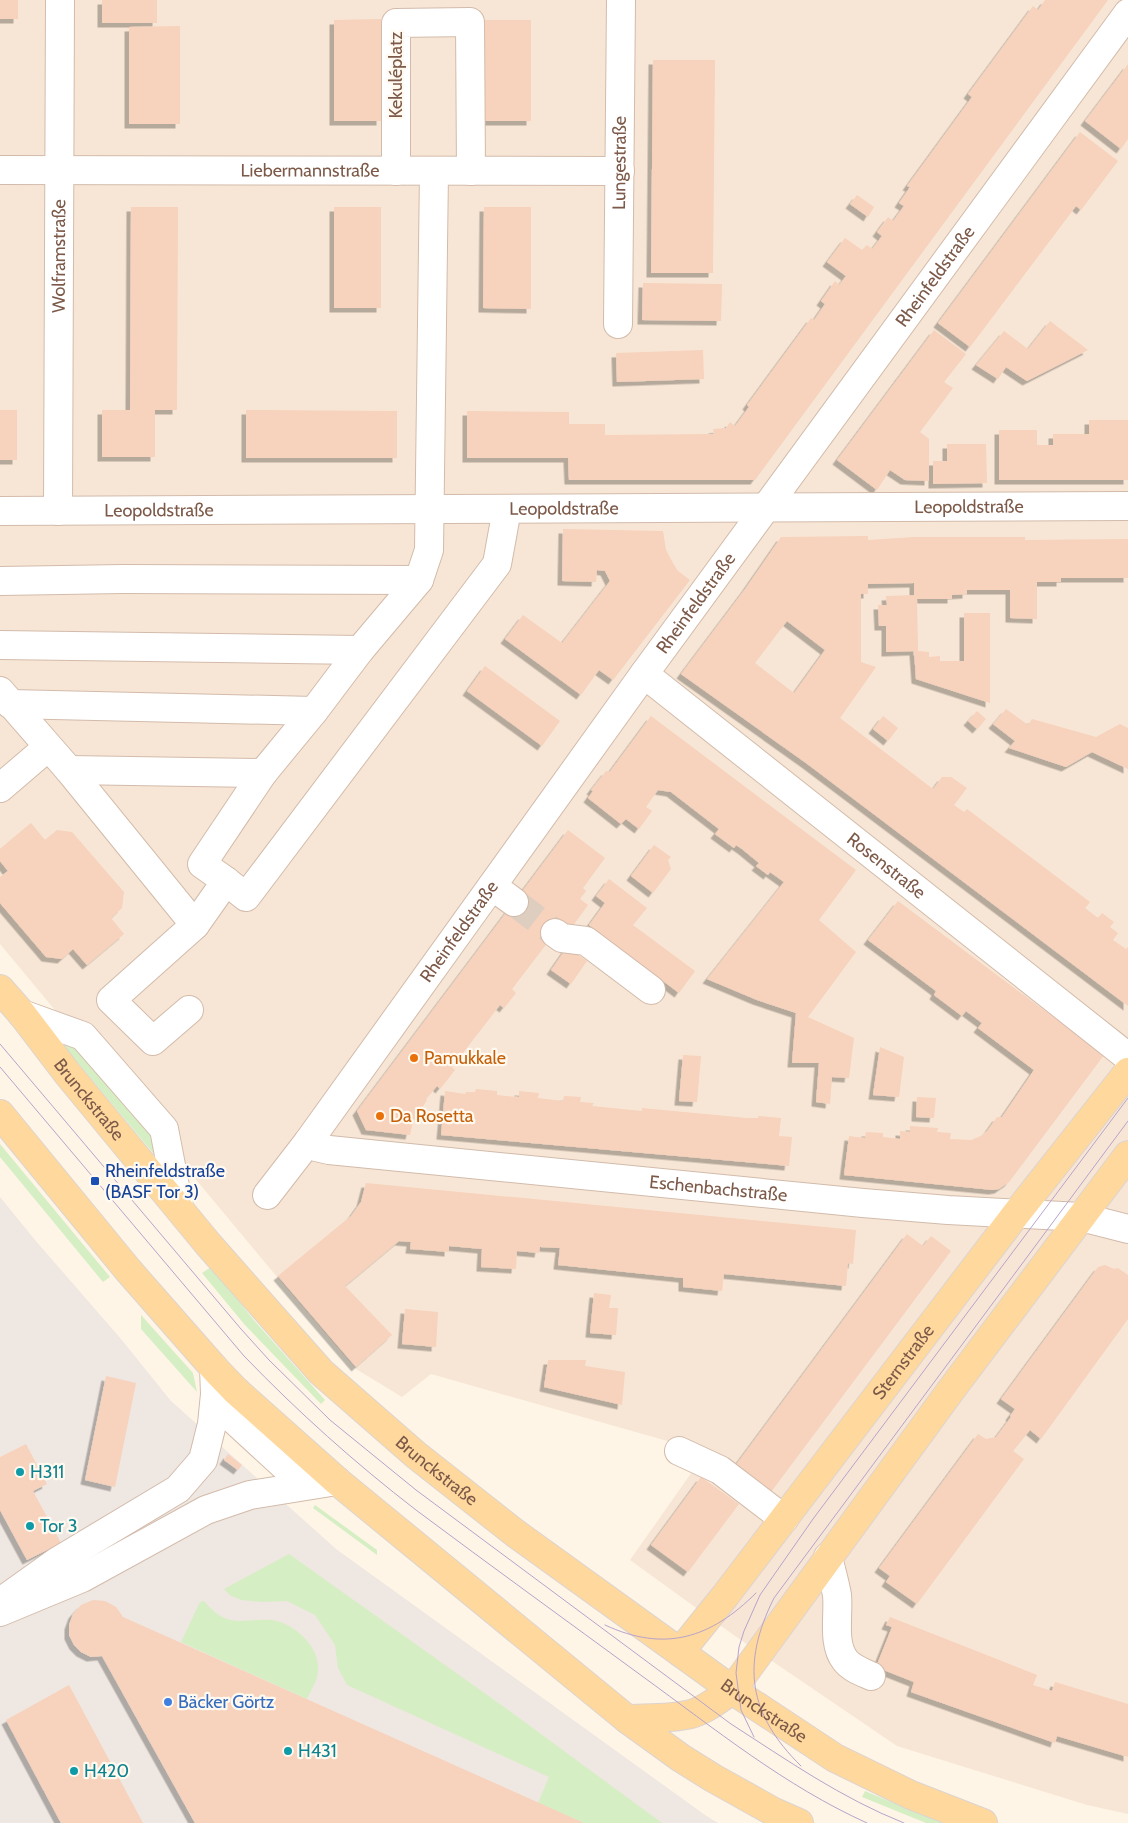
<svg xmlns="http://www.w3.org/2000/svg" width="1128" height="1823" font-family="Cabin,sans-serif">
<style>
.residential{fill:#f7e6d5}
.industrial{fill:#efe7e1}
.green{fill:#d6eec4}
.building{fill:#f7d2bc;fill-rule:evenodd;filter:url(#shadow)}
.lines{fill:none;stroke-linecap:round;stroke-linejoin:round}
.minor-tunnel{stroke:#decebf;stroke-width:28;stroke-dasharray:28 14;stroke-linecap:butt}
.minor-casing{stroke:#d3bbab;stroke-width:30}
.major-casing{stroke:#ddd4cf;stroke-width:30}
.minor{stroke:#fff;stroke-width:28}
.major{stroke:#ffd89e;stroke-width:28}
.tram{stroke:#b7a3ca;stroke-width:1}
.food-dot{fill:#e8710a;stroke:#fff9f0;stroke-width:2}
.transit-dot{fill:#1a4fb4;stroke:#fff9f0;stroke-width:2}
.culture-dot{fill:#0f9aa8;stroke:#fff9f0;stroke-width:2}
.shop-dot{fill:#3f7fe0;stroke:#fff9f0;stroke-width:2}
.labels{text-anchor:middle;stroke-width:4.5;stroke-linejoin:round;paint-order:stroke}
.street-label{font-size:18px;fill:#7c5948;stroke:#fff9f0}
.food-label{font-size:18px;fill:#c56008;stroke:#fff9f0;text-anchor:start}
.transit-label{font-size:18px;fill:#164399;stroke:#fff9f0;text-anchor:start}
.culture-label{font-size:18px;fill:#0d838f;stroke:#fff9f0;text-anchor:start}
.shop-label{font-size:18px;fill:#366cbe;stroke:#fff9f0;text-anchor:start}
</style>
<defs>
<filter id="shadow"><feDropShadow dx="-4.5" dy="4.5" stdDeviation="0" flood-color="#0004"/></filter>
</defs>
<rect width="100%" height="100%" fill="#fef5e7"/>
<polygon class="residential" points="0,0 1128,0 1128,1814 1087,1805 897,1746 735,1636 630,1560 706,1452 431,1374 402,1397 356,1369 267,1265 0,944"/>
<polygon class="industrial" points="0,1197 35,1240 121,1339 171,1401 336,1549 705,1815 718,1823 0,1823"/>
<g class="green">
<polygon points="65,1040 85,1054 142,1122 155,1140 158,1159 63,1045 61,1041"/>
<polygon points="0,1144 110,1277 103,1282 0,1157"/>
<polygon points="211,1267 253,1319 325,1400 321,1404 244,1324 202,1273"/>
<polygon points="141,1315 193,1373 197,1392 141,1329"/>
<polygon points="315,1505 377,1550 377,1555 313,1508"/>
<polygon points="289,1554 511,1712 662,1823 584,1823 538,1803 549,1777 347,1685 338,1668 335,1645 315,1615 287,1601 262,1602 242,1600 231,1596 224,1589"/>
<path d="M204,1601C211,1609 217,1615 227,1619C243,1624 261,1617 277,1621C298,1627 320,1648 318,1671C318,1680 311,1690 307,1699L181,1642L200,1602Z"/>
<polygon points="865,1791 942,1823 926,1823 862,1797"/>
</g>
<g class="building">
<rect x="0" y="0" width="18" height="19"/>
<rect x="102" y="0" width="55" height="23"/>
<polygon points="1045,0 1108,0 755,480 569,480 568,458 467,458 467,411 569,412 569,424 605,424 605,435 714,434 713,429 726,428 730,422 735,426 749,407 747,405 811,318 814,320 825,304 821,301 835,281 839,285 846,276 827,262 845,238 862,250 867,245 872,249 882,236 877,232 888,217 893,221 904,206 899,203 910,187 907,186 972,97 968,94 1033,6 1038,10"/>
<polygon points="381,19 381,121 334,121 334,20"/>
<rect x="484" y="20" width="47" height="101"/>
<polygon points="180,26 180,124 129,124 129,27"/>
<polygon points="653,60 715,60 713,273 651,273"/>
<polygon points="1128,64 1128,139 1121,149 1085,121"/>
<polygon points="1080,132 1118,161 1081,210 1076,206 970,347 938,323"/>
<polygon points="857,195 874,207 868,217 850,204"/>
<polygon points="131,207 178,207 177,410 155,410 155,457 102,457 102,410 130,410"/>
<rect x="334" y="207" width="47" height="101"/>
<polygon points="484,207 531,207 531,309 483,308"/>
<polygon points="643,283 722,284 721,321 642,320"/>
<polygon points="1050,321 1088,350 1027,381 1006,367 998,379 976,365 1004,331 1028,349"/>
<polygon points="934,330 966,354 944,382 953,388 920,432 929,439 929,481 905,480 890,470 877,490 837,460"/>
<polygon points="703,350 704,379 617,382 616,353"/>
<rect x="0" y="410" width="17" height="50"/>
<polygon points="246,410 397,411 397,458 246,458"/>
<polygon points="1089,420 1128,420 1128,480 999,480 999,430 1037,430 1037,445 1053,445 1053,434 1089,434"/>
<polygon points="947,444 986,444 987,483 933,484 933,461 947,461"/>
<polygon points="563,529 663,531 666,550 674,565 678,571 690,580 613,680 599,670 581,695 505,639 523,615 562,643 610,581 605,571 597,570 596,582 562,581"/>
<path d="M868,536V540L914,537H1025V540L1128,539V578H1061V582H1037V619L1010,618V590H967V594L952,595V599H917L918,651L929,652V657L940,656V661H964V613H990V703L916,679L914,651L886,652V626H879L878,605H887L886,596L914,595V583L868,584V594H861V662L876,667L840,718L933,789L942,777H951L967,788L954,805L964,812L967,809L1090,902L1085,908L1098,918L1102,913L1114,922L1110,927L1118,933L1113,940L1126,949L1128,947V1006L806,763L681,674L745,589L781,537ZM787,621L825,650L794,693L755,663Z"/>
<polygon points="485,666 560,721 542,746 467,691"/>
<polygon points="1006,709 1028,725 1032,719 1096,737 1120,724 1128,728 1128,769 1092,752 1066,767 1009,748 1015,741 993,724"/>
<polygon points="977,711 986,719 977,729 968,721"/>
<polygon points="651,716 856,870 819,920 856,952 808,1017 854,1038 849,1078 832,1077 830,1104 816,1102 819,1063 792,1063 796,1013 757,1000 707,979 784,882 770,872 768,875 756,866 759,863 742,849 736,845 734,848 715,834 719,829 671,792 658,790 646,807 652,811 639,829 626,819 621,824 588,798 593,791 591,790 606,771 609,772 611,770"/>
<polygon points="883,716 898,728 888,741 873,729"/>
<polygon points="31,823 45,840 57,830 72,832 124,892 122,908 111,918 124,934 87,965 73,949 62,959 46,957 0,903 0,877 8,871 0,861 0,849"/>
<polygon points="568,830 605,858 583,888 586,891 580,899 588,905 567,934 551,938 512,989 516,993 504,1008 500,1005 452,1067 455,1070 440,1089 437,1086 426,1099 427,1100 413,1122 410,1135 366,1130 357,1111"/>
<polygon points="654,845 671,857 668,860 671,869 653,893 631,876"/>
<polygon points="609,879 647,908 633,925 695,971 679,993 589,925 605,903 596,896"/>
<polygon points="898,901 1104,1055 1009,1182 999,1189 993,1190 844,1175 849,1136 865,1138 866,1132 883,1133 883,1137 900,1139 900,1131 910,1132 910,1126 938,1128 937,1132 951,1133 950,1139 971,1140 981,1136 987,1131 997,1117 1002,1117 1034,1070 978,1028 982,1023 966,1011 962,1016 934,995 936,991 868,940"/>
<polygon points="567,947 587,961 571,984 551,970"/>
<polygon points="880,1047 904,1057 899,1097 873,1095"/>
<polygon points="683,1055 701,1056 697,1102 679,1101"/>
<polygon points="476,1089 497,1091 497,1095 506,1096 519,1097 519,1091 539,1093 538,1098 563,1101 564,1096 581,1097 580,1102 594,1103 592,1106 642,1111 642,1108 747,1118 758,1118 758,1116 781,1118 779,1136 792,1137 789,1166 441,1135 445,1091 465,1094 466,1092 475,1092"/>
<polygon points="917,1097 936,1098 934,1118 916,1117"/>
<polygon points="366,1183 856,1230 853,1264 848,1263 846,1286 724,1274 722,1291 683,1287 683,1278 558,1265 560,1248 540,1247 539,1253 517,1251 516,1269 481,1267 482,1249 449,1246 449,1252 410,1249 411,1242 399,1241 345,1286 392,1335 356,1367 278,1276 351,1216 361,1202"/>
<polygon points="907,1234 923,1246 931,1236 951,1251 771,1492 735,1466"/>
<polygon points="1105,1265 1114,1269 1118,1268 1128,1275 1128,1319 1041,1439 1030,1430 1013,1451 1024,1459 917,1604 886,1582 890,1576 879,1568 978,1434 986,1439 996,1437 1011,1417 1010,1416 1015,1409 1001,1399 1098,1267"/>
<polygon points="594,1293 611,1295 609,1308 618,1308 616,1335 590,1333"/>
<polygon points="405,1309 438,1312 436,1347 402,1344"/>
<polygon points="548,1360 586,1360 585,1366 625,1372 622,1405 544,1387"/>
<polygon points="106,1376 136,1383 115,1487 85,1480"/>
<polygon points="26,1444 47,1484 33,1491 61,1543 27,1560 0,1510 0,1457"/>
<polygon points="228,1454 242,1465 238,1470 224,1460"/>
<polygon points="701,1477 739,1504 688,1572 651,1545"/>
<polygon points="93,1600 105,1601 116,1607 123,1617 584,1823 195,1823 102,1656 91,1657 81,1652 74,1645 69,1635 69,1625 73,1614 81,1605"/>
<polygon points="890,1617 1037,1675 1033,1685 1052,1691 1055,1682 1128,1704 1128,1757 1057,1736 1055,1743 911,1692 914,1682 876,1667 892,1627 886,1625"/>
<polygon points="69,1685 143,1823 61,1823 6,1720"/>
</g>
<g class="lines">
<polyline class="minor-tunnel" points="514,902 555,933"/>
<defs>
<g id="minor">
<path id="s1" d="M0,170L620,171"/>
<polyline points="396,171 396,23 470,22 471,171"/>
<path id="s2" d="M618,324L621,0"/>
<path id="s3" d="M0,511L1128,506"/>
<path id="s4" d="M58,511L60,0"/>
<polyline points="0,581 123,579 419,580"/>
<polyline points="0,645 360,650"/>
<path id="s5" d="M644,674L1128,1057"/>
<polyline points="0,691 69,770 195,925 226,881 202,864 263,773 314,711 360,650 419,580 429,550 434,171"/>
<polyline points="10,704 314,711"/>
<polyline points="69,770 263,773"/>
<polyline points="0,788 48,747"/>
<polyline points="226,881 246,897 497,564 507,509"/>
<polyline points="492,886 514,902"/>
<polyline points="555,933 562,938 586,941 651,990"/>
<polyline points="189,1010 153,1041 111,1000 195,925"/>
<polyline points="22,1014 83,1036 164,1129 179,1207"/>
<path id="s6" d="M308,1142L316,1147L329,1150L863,1203L948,1210L1081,1217L1128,1229"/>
<path id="s7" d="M267,1195L308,1142L644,674L1128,13"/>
<polyline points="236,1391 232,1418 293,1474 324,1479"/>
<polyline points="679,1451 720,1470 784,1519"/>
<path d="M828,1557C831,1570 835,1583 837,1595C839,1615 832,1643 845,1660C851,1668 862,1672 871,1676"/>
<polyline points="9,1596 58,1561 178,1489 203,1460 212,1424 215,1394 214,1368"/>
<polyline points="0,1612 82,1578 206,1510 250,1495 337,1481"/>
</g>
<g id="major">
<path id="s8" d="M0,989L22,1014L67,1073L208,1244L321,1372L416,1455L515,1533L738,1694L835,1758L911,1795L983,1823"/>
<polyline points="0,1114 128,1270 214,1368 236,1391 337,1481 627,1719 681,1758 713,1778 774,1812 799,1823"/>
<path id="s9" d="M680,1652L725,1596L1016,1214L1128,1072"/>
<path d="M627,1719C648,1718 671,1719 691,1714C706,1710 720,1698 732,1690L951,1390L1128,1155"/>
</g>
</defs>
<use href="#minor" class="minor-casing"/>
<use href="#major" class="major-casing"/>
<use href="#minor" class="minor"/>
<use href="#major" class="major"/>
<g class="tram">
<path d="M0,1044L241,1329L269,1360L330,1420L416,1490L731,1724C787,1760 841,1798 904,1823"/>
<path d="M0,1067L244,1356C298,1412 355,1463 416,1510C491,1566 567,1621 642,1676C715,1729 785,1786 867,1823"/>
<path d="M605,1625C665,1653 711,1638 756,1593"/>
<polyline points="754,1737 741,1710 736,1673 739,1647 744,1631 760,1595 813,1519 1128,1098"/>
<path d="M801,1766C748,1714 741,1664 774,1598L1128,1121"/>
</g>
</g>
<g class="food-dot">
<circle cx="414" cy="1058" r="5"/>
<circle cx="380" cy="1116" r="5"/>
</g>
<rect class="transit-dot" x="90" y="1176" width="10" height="10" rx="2.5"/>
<g class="culture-dot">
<circle cx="20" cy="1472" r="5"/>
<circle cx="30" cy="1526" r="5"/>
<circle cx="288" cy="1751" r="5"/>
<circle cx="74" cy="1771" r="5"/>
</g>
<circle class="shop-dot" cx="168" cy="1702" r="5"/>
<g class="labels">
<g class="street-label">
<text transform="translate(396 75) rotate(-90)" y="6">Kekuléplatz</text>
<text dy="6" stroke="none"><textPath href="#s2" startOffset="161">Lungestraße</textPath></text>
<text dy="6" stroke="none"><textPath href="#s1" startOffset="310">Liebermannstraße</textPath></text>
<text dy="6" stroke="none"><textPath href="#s4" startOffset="255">Wolframstraße</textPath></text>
<text dy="6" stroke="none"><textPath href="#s7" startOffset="1136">Rheinfeldstraße</textPath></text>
<text dy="6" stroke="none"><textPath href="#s3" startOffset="969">Leopoldstraße</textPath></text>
<text dy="6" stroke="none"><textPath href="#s3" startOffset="564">Leopoldstraße</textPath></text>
<text dy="6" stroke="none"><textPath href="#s3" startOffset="159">Leopoldstraße</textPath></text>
<text dy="6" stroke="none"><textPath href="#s7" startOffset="731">Rheinfeldstraße</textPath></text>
<text dy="6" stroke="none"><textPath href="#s5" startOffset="309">Rosenstraße</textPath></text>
<text dy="6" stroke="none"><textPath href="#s7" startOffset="326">Rheinfeldstraße</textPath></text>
<text dy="6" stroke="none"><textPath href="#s8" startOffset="142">Brunckstraße</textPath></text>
<text dy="6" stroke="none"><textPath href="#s6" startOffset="414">Eschenbachstraße</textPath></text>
<text dy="6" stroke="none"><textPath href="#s9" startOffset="366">Sternstraße</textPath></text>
<text dy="6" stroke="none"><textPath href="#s8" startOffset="652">Brunckstraße</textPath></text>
<text dy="6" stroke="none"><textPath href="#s8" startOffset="1058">Brunckstraße</textPath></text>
</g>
<g class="food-label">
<text x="424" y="1064">Pamukkale</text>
<text x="390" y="1122">Da Rosetta</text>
</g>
<g class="transit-label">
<text x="105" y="1177">Rheinfeldstraße<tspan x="105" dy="21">(BASF Tor 3)</tspan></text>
</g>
<g class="culture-label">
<text x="30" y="1478">H311</text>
<text x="40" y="1532">Tor 3</text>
<text x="298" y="1757">H431</text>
<text x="84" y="1777">H420</text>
</g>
<g class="shop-label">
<text x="178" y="1708">Bäcker Görtz</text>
</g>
</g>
</svg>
